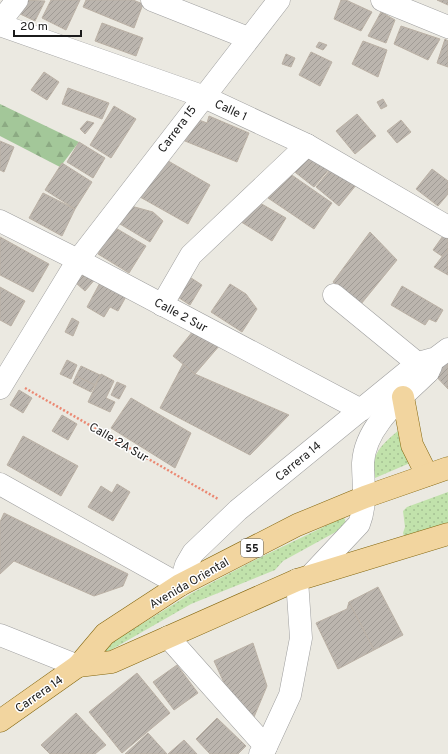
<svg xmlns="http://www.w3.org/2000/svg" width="448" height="754" font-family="Overpass,sans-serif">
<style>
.forest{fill:url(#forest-firs)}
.garden{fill:url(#garden-dots)}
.building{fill:url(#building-hatch);stroke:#bbb1a5}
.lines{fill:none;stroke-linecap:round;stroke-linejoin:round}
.minor-casing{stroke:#9f9f9f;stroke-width:23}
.major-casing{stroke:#83660e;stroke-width:23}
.path{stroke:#eb8872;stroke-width:2.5;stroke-dasharray:2 2;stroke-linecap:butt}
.minor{stroke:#fff;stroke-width:22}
.major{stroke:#f2d59f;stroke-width:22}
.labels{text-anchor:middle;stroke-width:3;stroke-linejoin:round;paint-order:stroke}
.shield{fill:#fff;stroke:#5f5f5f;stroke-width:1}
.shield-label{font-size:11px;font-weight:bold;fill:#1b1b1b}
.street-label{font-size:12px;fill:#1b1b1b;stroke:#fff}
</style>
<defs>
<pattern id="forest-firs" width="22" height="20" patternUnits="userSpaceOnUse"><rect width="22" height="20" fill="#a3c799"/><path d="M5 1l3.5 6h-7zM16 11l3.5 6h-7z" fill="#8caa83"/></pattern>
<pattern id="garden-dots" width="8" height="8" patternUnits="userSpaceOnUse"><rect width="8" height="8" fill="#c1e2ab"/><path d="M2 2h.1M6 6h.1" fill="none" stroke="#a5c193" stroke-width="1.8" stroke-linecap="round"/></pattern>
<pattern id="building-hatch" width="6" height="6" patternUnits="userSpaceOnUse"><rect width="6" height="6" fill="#bbb5ae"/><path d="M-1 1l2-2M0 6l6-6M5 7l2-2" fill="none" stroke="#a09b95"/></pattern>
</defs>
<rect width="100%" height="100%" fill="#ebe9e1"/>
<polygon class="forest" points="0,104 79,142 60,167 0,136"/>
<g class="garden">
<path d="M399,430L410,463L375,478C369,454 383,444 399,430Z"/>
<polygon points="448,492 448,526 405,538 403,533 405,527 403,511 407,507"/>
<polygon points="344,517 346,523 343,528 283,561 275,570 191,604 102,655 109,644 192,593 255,560"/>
</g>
<g class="building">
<polygon points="22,0 45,1 35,21 16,12"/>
<polygon points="51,0 80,0 66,30 42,18"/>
<polygon points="86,0 133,0 143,4 134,28 83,7"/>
<polygon points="341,0 346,0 372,12 361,31 334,19"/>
<polygon points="437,0 448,0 448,5"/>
<polygon points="381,12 395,20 386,43 368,36"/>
<polygon points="102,23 143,38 136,56 95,41"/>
<polygon points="401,26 440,39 428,60 394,44"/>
<polygon points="445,39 448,41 448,67 437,63"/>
<polygon points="363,41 387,50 378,77 352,64"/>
<polygon points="319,42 327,45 323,50 316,47"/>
<polygon points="311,52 332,62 320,86 299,75"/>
<polygon points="286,54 295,58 291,67 282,64"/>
<polygon points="44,72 59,82 47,100 31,90"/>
<polygon points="68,88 109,103 102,119 62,104"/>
<polygon points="383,99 387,106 381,109 377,102"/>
<polygon points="114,106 136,119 111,158 90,145"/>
<polygon points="357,114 376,136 355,154 336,131"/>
<polygon points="209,116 249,133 237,162 180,139 191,123 196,125 199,120 207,123"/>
<polygon points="401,120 411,132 397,143 387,131"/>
<polygon points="87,121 94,123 85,134 80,129"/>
<polygon points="0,141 14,147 4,172 0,170"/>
<polygon points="79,142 105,158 93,178 67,162"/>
<polygon points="307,149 330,168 314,187 291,169"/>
<polygon points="163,158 210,185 188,224 140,197"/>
<polygon points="62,163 92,182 75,209 45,190"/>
<polygon points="334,165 357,184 339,206 316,187"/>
<polygon points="432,169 448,181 448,194 438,206 416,189"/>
<polygon points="286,171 332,203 314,229 268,198"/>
<polygon points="43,193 75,209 62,236 29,218"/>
<polygon points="260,203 286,218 272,241 238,220 247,206 255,210"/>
<polygon points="131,206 153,212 163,221 150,242 120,224"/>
<polygon points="114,227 146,246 129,273 98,254"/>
<polygon points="370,232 397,260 361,304 333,282"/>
<polygon points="445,233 448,235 448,255 446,259 433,250"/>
<polygon points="0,237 49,264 33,292 0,275"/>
<polygon points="448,249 448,275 434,267"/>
<polygon points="88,269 97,277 85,291 76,283"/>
<polygon points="185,274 202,285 190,305 173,294"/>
<polygon points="102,279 128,293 118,311 110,307 104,317 87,307"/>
<polygon points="230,284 246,294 257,309 242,332 211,312"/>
<polygon points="402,286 443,310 436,322 429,319 425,325 391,305"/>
<polygon points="0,287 25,301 11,326 0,320"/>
<polygon points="72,318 79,322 73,336 65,332"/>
<polygon points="197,326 220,345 195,374 173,356"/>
<polygon points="448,354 448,389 430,370"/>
<polygon points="67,360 77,365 71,379 60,374"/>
<polygon points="183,364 195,374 289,415 250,455 160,408"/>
<polygon points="81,366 100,375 95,385 76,376"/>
<polygon points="101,374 114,381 106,398 115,402 110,412 88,402"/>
<polygon points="76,376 95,385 91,392 73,383"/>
<polygon points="117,382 126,386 119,399 111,395"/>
<polygon points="19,390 32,398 23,413 10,405"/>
<polygon points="131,398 191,433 175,468 111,428"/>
<polygon points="62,415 77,424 68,440 52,431"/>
<polygon points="23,436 78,466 61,496 7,465"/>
<polygon points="117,484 130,492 113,521 88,507 101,486 112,493"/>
<polygon points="4,513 128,574 123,586 94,596 14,561 0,574 0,522"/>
<polygon points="378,587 403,635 374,650 349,602"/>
<polygon points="349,602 374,650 338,669 316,623 347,609"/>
<polygon points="253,643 267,686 254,717 231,698 214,661"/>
<polygon points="177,665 198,693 174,710 153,682"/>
<polygon points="137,673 170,713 122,753 89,712"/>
<polygon points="76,713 106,745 95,754 50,754 41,745"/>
<polygon points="217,718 246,746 238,754 210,754 196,739"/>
<polygon points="148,733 167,754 125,754"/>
<polygon points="184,740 197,754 168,754"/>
</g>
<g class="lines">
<defs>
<g id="minor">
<polyline points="152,0 248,38"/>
<polyline points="382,0 448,27"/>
<polyline points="0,22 17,0"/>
<polyline points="0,25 202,96 307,145 448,227"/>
<polyline points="0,221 78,260 361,410"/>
<polyline points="334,295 428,372"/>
<polyline points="162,305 191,255 307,145"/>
<polyline points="0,388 78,260 279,0"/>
<polyline points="0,484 180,585 186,565 193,553 238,510 418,363 436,358 448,349"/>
<path d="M312,574L359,524C367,504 363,484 363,463C365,425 403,397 428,372L431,366"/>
<polyline points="0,635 78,666"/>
<polyline points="168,637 266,747"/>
<polyline points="260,754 266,747 290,695 301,638 297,580"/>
</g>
<g id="major">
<polyline points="403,397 412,445 427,475"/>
<polyline points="78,666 112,662 297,580 448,534"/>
<polyline points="0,721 78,666 105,634 180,585 297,525 365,497 448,468"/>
</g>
</defs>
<use href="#minor" class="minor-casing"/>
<use href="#major" class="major-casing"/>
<polyline class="path" points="25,388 218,499"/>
<use href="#minor" class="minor"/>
<use href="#major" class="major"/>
</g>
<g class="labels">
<rect class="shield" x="241" y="539" width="22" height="18" rx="3"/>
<g class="shield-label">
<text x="252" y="552">55</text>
</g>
<g class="street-label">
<text transform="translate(231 110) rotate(25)" y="4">Calle 1</text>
<text transform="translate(177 129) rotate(-53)" y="4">Carrera 15</text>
<text transform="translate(181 315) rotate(28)" y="4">Calle 2 Sur</text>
<text transform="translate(119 442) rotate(30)" y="4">Calle 2A Sur</text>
<text transform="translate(298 461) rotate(-39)" y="4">Carrera 14</text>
<text transform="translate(189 583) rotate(-30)" y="4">Avenida Oriental</text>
<text transform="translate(39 694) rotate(-35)" y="4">Carrera 14</text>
</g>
</g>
<path d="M14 30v6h67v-6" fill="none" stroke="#1b1b1b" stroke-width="2"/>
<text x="20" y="30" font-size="12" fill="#1b1b1b" stroke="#ffffff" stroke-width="3" paint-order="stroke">20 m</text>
</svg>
